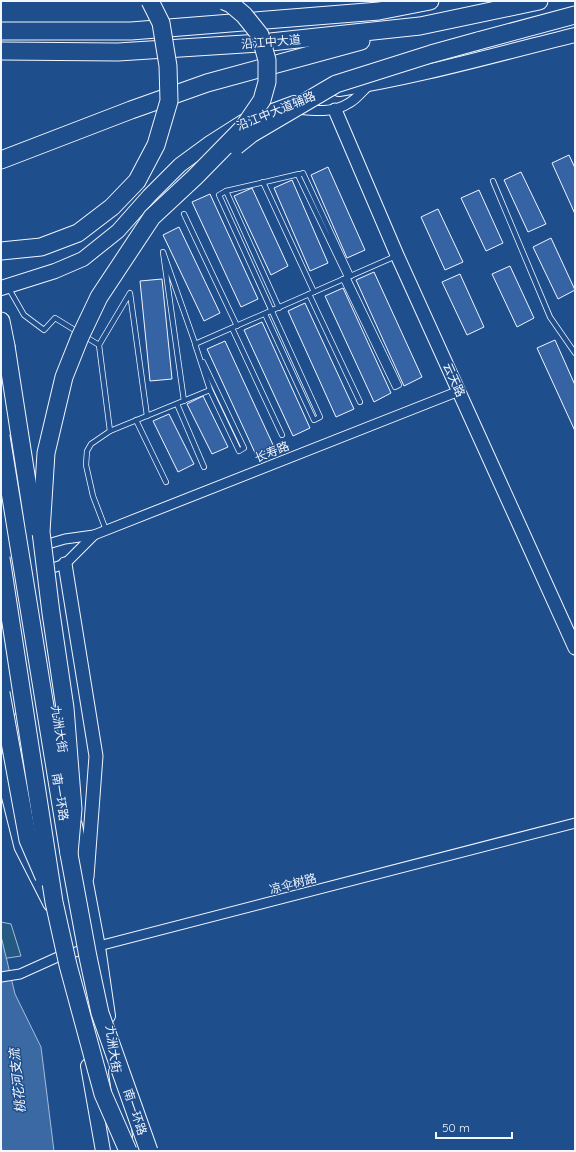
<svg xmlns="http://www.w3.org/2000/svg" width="576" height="1152" font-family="Quicksand,'Noto Sans SC',sans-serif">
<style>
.green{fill:#245a82;stroke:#a8bbd7}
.water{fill:#3b69a3;stroke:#a8bbd7}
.building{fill:#3563a3;stroke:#f2f6ff}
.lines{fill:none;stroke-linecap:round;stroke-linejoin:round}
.lane-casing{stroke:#f2f6ff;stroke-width:6}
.street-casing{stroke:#f2f6ff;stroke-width:11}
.secondary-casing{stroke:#f2f6ff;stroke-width:15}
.primary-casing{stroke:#f2f6ff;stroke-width:16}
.highway-casing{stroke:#f2f6ff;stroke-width:19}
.lane{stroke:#1f4e8c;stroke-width:4.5}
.street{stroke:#1f4e8c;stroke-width:9}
.secondary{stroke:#1f4e8c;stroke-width:13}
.primary{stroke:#1f4e8c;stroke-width:14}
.highway{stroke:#1f4e8c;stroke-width:17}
.highway-bridge-casing{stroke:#f2f6ff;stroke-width:19;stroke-linecap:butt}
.highway-bridge{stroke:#1f4e8c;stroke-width:17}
.labels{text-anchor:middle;stroke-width:3;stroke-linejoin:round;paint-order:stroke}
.street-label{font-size:12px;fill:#f2f6ff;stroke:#1f4e8c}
.water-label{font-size:13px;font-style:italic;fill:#f2f6ff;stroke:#1f4e8c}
</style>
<rect width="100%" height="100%" fill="#1f4e8c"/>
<polygon class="green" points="1,922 11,924 21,956 1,959"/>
<polygon class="water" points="1,936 15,994 41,1047 54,1151 2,1151 1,1143"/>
<g class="building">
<polygon points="569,155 575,168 575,214 552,163"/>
<polygon points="328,167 365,250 347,258 311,175"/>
<polygon points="521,172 546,224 528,232 504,180"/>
<polygon points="292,180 328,263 310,271 274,188"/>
<polygon points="252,188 288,266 271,275 234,196"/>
<polygon points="479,190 503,243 486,251 461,198"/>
<polygon points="210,194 258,299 241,307 192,202"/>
<polygon points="438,209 463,262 445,270 421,217"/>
<polygon points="179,227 220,313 204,321 163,235"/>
<polygon points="551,238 575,290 558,299 533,247"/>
<polygon points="510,266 534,318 517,327 492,274"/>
<polygon points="374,272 422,377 404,386 356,280"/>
<polygon points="460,274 484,327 467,335 442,282"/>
<polygon points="162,279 172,379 150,381 140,281"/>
<polygon points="343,288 391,393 374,402 325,296"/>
<polygon points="305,303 354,409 336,417 288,311"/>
<polygon points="262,322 310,428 293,436 244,330"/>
<polygon points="555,340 575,385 575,431 537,348"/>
<polygon points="225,341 274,447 256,455 207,349"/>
<polygon points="203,396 228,447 212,454 187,404"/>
<polygon points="169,414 194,464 178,472 153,421"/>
</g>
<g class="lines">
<defs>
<g id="lane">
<polyline points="493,181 550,317 575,353"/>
<polyline points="263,182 314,292"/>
<polyline points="226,191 299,174"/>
<polyline points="184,214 237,326"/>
<polyline points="343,279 395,387 399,385 298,175 303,173 351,276"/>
<polyline points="8,287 24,315 44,330 55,318 99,345 110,431"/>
<polyline points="309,294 360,402"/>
<polyline points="265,314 314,420 320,417 219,195 226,191 279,308"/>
<polyline points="232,328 282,435"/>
<polyline points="99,345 130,293 147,416"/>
<polyline points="203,362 244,448 239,451 210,390"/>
<polyline points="184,401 163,252 196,346"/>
<polyline points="177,404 204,467"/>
<polyline points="136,420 166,482"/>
<polyline points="106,530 93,496 86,465 87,451 91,444 110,431 210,390 195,344 396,256"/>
</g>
<g id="street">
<path d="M297,109C315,111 334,113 349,103C357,99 363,90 370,84"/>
<polyline points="41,546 65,539 94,535 459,391"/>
<polyline points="43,571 65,564 94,535"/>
<polyline points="1,977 20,974 60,956 575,823"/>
</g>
<g id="secondary">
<polyline points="335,110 397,255 575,648"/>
<polyline points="65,564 96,756 87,877"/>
<polyline points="1,760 6,787 21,847 50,904"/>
</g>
<g id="primary">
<path d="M339,89C418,77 497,54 575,35"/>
<polyline points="1,288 55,271 83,259 118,231 149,196 180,165 210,143 243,122 294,103"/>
<polyline points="1,379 22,506 35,574 60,734"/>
<polyline points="1,616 8,661"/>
<polyline points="75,825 98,947 108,1016"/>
<polyline points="88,1066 103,1151"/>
<polyline points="116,1072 125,1136"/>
</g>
<g id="highway">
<polyline points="1,31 131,31 379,11 430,1"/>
<polyline points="478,41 575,15"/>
<polyline points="1,51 118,52 261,43 420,26 539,1"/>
<polyline points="1,160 131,110 207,83 361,41"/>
<polyline points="1,321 6,346"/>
<polyline points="1,665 8,709"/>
</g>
</defs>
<use href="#lane" class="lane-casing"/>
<use href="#street" class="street-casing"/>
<use href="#secondary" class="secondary-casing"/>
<use href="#primary" class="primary-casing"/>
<use href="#highway" class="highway-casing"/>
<use href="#lane" class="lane"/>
<use href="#street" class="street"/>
<use href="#secondary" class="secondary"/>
<use href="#primary" class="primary"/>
<use href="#highway" class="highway"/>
<defs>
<g id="highway-bridge">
<polyline points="236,146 251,134 336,84 431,54 478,41"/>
<polyline points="1,251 41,247 78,233 112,207 137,181 156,145 169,101 168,66 161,23 150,1"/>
<polyline points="6,346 34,527"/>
<polyline points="1,436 69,854 88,957 100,1013 149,1151"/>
<polyline points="1,558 54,902 68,965 103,1094 128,1151"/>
<polyline points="1,693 28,840 44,877"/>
<polyline points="69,854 73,809 65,708 51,613 41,532 46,453 64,377 80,337 99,297 152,217 195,177 243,128 262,100 267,82 267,60 260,35 244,15 231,4 224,1"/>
</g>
</defs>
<use href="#highway-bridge" class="highway-bridge-casing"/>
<use href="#highway-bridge" class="highway-bridge"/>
</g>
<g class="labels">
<g class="street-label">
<text transform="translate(271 42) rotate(-5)" y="4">沿江中大道</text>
<text transform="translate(276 111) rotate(-22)" y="4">沿江中大道辅路</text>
<text transform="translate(454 380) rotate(66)" y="4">云天路</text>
<text transform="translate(272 452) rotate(-22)" y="4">长寿路</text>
<text transform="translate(59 729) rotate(81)" y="4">九洲大街</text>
<text transform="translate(60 797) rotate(81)" y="4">南一环路</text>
<text transform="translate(293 884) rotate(-15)" y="4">凉伞树路</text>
<text transform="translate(113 1049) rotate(82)" y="4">九洲大街</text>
<text transform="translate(135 1112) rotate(71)" y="4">南一环路</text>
</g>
<g class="water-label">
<text transform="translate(17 1081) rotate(-96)" y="5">桃花河支流</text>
</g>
</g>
<rect width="576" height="1152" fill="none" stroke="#f2f6ff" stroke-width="4"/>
<path d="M436 1132v6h76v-6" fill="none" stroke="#f2f6ff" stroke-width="2"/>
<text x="442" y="1132" font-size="12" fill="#f2f6ff" stroke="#1f4e8c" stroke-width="3" paint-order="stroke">50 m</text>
</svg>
